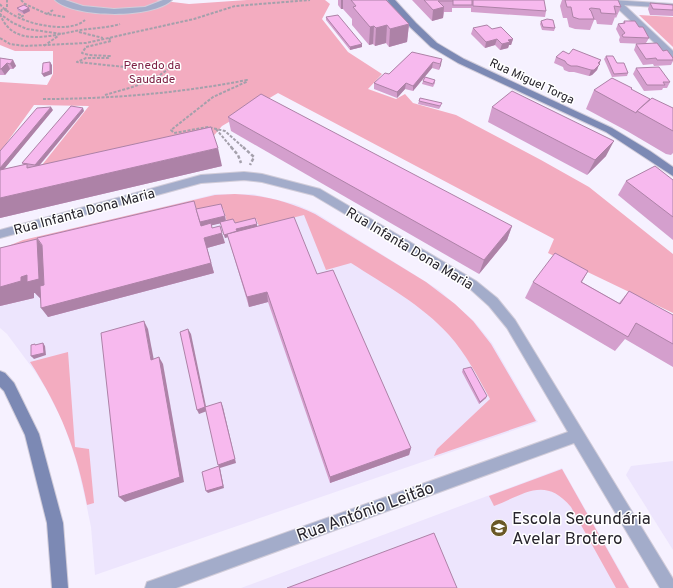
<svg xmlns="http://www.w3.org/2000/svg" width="673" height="588" font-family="Overpass,sans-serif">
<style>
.built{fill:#ede5fd}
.green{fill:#f3acc0}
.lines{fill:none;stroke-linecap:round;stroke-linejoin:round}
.minor-casing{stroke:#d1ccd9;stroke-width:2}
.tertiary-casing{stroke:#d1ccd9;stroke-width:2}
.secondary-casing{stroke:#d1ccd9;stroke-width:2}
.path-far1{stroke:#a4a0ab;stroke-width:2;stroke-dasharray:3 1.5;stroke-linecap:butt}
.path{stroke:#a4a0ab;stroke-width:2.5;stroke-dasharray:3.5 2;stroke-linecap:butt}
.minor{fill:#a3acca;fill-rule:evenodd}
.tertiary{fill:#a3acca;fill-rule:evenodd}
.secondary{fill:#7c89b4;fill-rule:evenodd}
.wall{fill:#d49fcd}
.shaded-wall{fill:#ad82a7}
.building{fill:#f7b9ee;stroke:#ad82a7}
.labels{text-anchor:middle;stroke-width:3;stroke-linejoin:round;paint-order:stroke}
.far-park-label{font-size:12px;fill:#7e2246;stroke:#fff}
.far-street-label{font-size:12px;fill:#27242c;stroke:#fff}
.street-label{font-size:14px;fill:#27242c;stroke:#fff}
.near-street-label{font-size:17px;fill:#27242c;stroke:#fff}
.near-poi-label{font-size:17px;fill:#27242c;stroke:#fff;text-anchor:start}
</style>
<rect width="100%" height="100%" fill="#f6f1ff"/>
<g class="built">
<polygon points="215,194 253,194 295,204 316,213 439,290 474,321 492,343 538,422 95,575 91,527 85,498 76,460 63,422 46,389 36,373 7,334 0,328 0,252 23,241"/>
<polygon points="673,461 673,550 626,475 631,466"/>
<polygon points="562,468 630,588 241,588"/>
</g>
<g class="green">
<polygon points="0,0 156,0 189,4 247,0 325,0 330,4 322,19 348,52 382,74 368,89 396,99 405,94 413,103 456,115 541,160 589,187 673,254 673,313 548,253 554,239 278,93 222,126 211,139 38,170 89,106 34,105 0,152 0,82 47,85 53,74 53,51 15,51 0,45"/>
<polygon points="639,15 673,17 673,47"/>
<path d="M235,194C264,195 289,202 315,214L426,282L455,304L473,321L491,344L536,421L434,456L437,449L490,399C478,377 466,354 449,335C422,305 385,285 351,263L326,270L304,215L259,226L256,219L236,224L234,221L227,222L223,208L199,214L8,246L23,240L215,195Z"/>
<path d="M68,352L75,447L89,449L94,503L87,505C77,451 60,408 30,362Z"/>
<path d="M562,469L629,588H616L571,507C545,476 525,494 494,506L489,496Z"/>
</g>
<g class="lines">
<defs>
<g id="minor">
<path d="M55,0H65L83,6L114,9L145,7L163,0H172C153,19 74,18 55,0Z"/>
<polygon points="614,1 620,1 673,51 673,58 670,57 614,5"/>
<polygon points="244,172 262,174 320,189 476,281 497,298 515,320 673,579 673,588 660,588 574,443 176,588 145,588 147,582 153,580 568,432 507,328 489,306 468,287 313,195 262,182 244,180 201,183 0,238 0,230 201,175"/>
</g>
<polygon id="tertiary" points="571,0 612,0 673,4 673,8 575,2"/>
<g id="secondary">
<polygon points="387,0 395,0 416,23 437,43 464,59 612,128 650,151 673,167 673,176 606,132 458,63 431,47 410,27"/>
<polygon points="0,371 5,373 14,383 39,434 63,523 68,588 52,588 47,523 25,435 4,391 0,387"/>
</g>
</defs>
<use href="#minor" class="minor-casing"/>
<use href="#tertiary" class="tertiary-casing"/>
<use href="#secondary" class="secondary-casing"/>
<g class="path-far1">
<polyline points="21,0 25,4 47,14"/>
<path d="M0,4C12,22 68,36 85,20"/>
<polyline points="2,9 0,14 13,23 27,29 62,34"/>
<polyline points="53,10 47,14 65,17"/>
<polyline points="5,11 7,7 7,0"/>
<path d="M0,14C13,49 52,35 81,30C94,28 107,28 120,24"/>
<polyline points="18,14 23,16 20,17"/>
<polyline points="79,32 103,38"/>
<polyline points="0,38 10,44 25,46 86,43 194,19 235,6 310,0"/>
<polyline points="44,46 58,36"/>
<path d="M105,95C127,88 152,84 169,68L168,66L158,65L125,67L77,62L86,58H108L110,56L89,55L82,53L86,47L111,41L109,38"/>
<path d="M43,99C111,99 180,93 247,80L246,82L213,97L171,130L174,133L208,127L225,131L244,148"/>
<polyline points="216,129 232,148"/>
</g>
<g class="path">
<polyline points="231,147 238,155 241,163"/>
<polyline points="243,147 254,157 250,165"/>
</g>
<use href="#minor" class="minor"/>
<use href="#tertiary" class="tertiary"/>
<use href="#secondary" class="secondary"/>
</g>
<g class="wall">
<polygon points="338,0 386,0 409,24 407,42 389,47 386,43 375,46 373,44 369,45 352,25 352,19 343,9 341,9 338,5"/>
<polygon points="412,0 537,0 546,11 545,17 471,12 471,8 452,8 452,12 444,12 443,18 432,21"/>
<polygon points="562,0 618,0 621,7 616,18 615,17 612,25 597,24 596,20 594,20 590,30 575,29 569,27 567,18 563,18 560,6"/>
<polygon points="650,3 673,5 673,16 650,15 648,9"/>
<polygon points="17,8 29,8 30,11 24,14 18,11"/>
<polygon points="326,17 362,47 350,50 326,20"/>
<polygon points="541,21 555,28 554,31 542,30 540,24"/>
<polygon points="624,21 639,27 649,38 646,43 663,51 673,58 673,61 671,65 654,66 653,64 643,65 634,50 636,44 645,44 620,43 619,40 620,37 616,29 618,24 623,23"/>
<polygon points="473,28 492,29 513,39 511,45 509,45 508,48 500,50 495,45 485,48 471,34"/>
<polygon points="412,52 441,65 439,70 432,68 413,91 405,89 397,98 374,89 374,83 389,74"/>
<polygon points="606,56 617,63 628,73 627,76 612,77 604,59"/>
<polygon points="556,57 599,64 597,70 592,75 589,76 574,72 569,72 564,70 563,67 554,63"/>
<polygon points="0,58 13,60 16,66 13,69 10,69 5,75 0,75"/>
<polygon points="636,68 670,82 667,88 663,88 662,90 644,91 633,74"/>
<polygon points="435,80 435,83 433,87 422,84 423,81"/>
<polygon points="632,88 632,90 650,99 673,108 673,153 671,155 666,154 627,131 586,109 594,90"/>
<polygon points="419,101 441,106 439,109 418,104"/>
<polygon points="492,107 606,156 587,175 488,122"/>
<polygon points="53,110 4,169 23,165 22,163 84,111 40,165 222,166 0,218 0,151"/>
<polygon points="228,117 512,226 507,240 479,274 231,131"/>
<polygon points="673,180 673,240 618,195 626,181"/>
<polygon points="196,209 225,216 226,221 235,223 257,224 257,226 317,274 411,448 409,455 330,483 268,302 249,307 228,237 225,238 221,223 211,225 212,228 225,243 207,248 214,273 48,317 40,298 35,293 34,293 34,298 0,306 0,248"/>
<polygon points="588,271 582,282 619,303 629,291 673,315 673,367 625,339 615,351 525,298 533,282"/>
<polygon points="463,369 486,398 479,404 462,372"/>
</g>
<g class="shaded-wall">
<rect x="341" y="0" width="2" height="9"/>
<polygon points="444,7 443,18 432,21 433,10"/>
<polygon points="29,8 30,11 24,14 22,11"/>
<polygon points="409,24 407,42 389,47 390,29"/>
<polygon points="387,25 386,43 375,46 376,28"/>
<polygon points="374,26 373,44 369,45 370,27"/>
<polygon points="497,39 495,45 485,48 486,42"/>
<polygon points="513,39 511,45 509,45 508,48 500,50 502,44 508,40"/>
<polygon points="362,44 362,47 350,50 350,47"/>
<polygon points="442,59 441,65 439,70 440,64"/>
<polygon points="13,60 16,66 13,69 10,64"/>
<polygon points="601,60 597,70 592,75 589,76 591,70"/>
<polygon points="50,62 52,65 52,74 44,77 42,74"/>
<polygon points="433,62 432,68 413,91 413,86"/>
<polygon points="7,63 10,69 5,75 1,69"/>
<polygon points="406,83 405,89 397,98 397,92"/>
<polygon points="51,107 53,110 0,174 0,168"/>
<polygon points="83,108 84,111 37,168 35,165"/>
<polygon points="614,141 606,156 587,175 595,160"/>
<polygon points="218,148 222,166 0,218 0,198"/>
<polygon points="225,216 226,222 201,228 200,222"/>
<polygon points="257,224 257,227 237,232 236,229"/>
<polygon points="512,226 507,240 479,274 484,260"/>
<polygon points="222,233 225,243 207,248 214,273 48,317 41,308 204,238"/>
<polygon points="227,234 228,237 225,238 224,235"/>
<polygon points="37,239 49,256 51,295 40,298 35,293 34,293 34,298 0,306 0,287 21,277 27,275"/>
<polygon points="267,292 268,302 249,307 247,297"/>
<polygon points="144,321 148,329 155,366 151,360"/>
<polygon points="188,329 191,334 207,411 199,414 197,410"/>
<polygon points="43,343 45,346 46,355 34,359 31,356"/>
<polygon points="159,357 163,364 184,482 125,502 119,497"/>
<polygon points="487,396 486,398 479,404 480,402"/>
<polygon points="221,402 223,407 236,463 220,468 224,488 208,493 206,491 219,466 218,465"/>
<polygon points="411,448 409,455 330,483 330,477"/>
</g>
<g class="building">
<polygon points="351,0 386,0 409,24 390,29 387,25 376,28 374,26 370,27 353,7 356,6"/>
<polygon points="424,0 453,0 453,1 438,1 444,7 433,10"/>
<rect x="453" y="0" width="19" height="5"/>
<polygon points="473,0 544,0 546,11 473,6"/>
<polygon points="565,0 618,0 621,7 614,6 616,14 601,13 600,9 591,8 589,9 591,11 594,19 579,19 573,17 571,7 567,7"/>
<polygon points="650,3 673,5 673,10 653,9"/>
<polygon points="24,5 29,8 22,11 17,8"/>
<polygon points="338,15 362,44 350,47 326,17"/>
<polygon points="547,19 553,20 555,28 543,27 541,21"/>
<polygon points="624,21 635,21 639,27 643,27 649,38 623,37 622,35 625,33 618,24 625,23"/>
<polygon points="487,25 492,29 501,27 513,39 508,40 510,42 502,44 497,39 486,42 473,28"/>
<polygon points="657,43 663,51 667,50 673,58 673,60 657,60 656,58 646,59 636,44"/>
<polygon points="573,49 601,60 598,63 600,64 594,70 591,70 577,66 571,66 567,64 565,61 556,57 563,51 569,54"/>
<polygon points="412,52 442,59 440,64 433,62 413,86 406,83 397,92 374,83 385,73 389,74"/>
<polygon points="606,56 613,56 617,63 624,63 628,73 614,74"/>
<polygon points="0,58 13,60 10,64 7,63 1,69 0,69"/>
<polygon points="50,62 50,71 42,74 43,63"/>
<polygon points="659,67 670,82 663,82 665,85 647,85 636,68"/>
<polygon points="425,77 435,80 433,84 423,81"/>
<polygon points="612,78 632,88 631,89 650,99 637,111 636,113 594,90"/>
<polygon points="512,91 614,141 595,160 492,107"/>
<polygon points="261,94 512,226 484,260 228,117"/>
<polygon points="420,98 442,103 440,106 419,101"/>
<polygon points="652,98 673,108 673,131 637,111"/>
<polygon points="71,106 83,108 35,165 22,163"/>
<polygon points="51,107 0,168 0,151 37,108"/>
<polygon points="211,127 218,148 0,198 0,170 27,164 27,168"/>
<polygon points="655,166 673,180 673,217 626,181"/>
<polygon points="194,201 201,226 211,223 212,228 220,226 222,233 204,238 211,263 41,308 40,286 44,285 42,245 37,238"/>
<polygon points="221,204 225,216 200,222 196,209"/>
<polygon points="294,217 317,274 333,270 411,448 330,477 267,292 247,297 227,234"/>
<polygon points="255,218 257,224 236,229 237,231 224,235 220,222 233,219 235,223"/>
<polygon points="37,239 39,279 27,282 27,275 21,277 21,281 0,287 0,248"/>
<polygon points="555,253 588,271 581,282 620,304 629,291 673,315 673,344 636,323 628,337 533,282"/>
<polygon points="144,321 151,360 159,357 180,477 119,497 101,333"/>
<polygon points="188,329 205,407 197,410 180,332"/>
<polygon points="43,343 44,353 31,356 31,345 35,344 35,345"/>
<polygon points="471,367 487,396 480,402 463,369"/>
<polygon points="221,402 235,459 218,465 205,407"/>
<polygon points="219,466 223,486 206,491 202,472"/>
<polygon points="434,533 457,588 287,588"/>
</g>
<defs>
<symbol id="school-disc" viewBox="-11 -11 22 22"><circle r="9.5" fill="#6a5826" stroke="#fff"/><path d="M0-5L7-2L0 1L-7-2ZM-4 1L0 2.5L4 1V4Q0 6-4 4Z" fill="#fff"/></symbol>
</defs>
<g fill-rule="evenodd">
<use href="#school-disc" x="489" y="518" width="20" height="20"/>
</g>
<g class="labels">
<g class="far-park-label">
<text x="152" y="69">Penedo da<tspan x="152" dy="14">Saudade</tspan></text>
</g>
<g class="far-street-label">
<text transform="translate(532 81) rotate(25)" y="4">Rua Miguel Torga</text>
</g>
<g class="street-label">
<text transform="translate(84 211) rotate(-15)" y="5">Rua Infanta Dona Maria</text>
<text transform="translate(410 248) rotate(31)" y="5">Rua Infanta Dona Maria</text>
</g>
<g class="near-street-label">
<text transform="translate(365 511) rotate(-20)" y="6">Rua António Leitão</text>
</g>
<g class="near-poi-label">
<text x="512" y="524">Escola Secundária<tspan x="512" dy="20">Avelar Brotero</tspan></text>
</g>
</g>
</svg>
